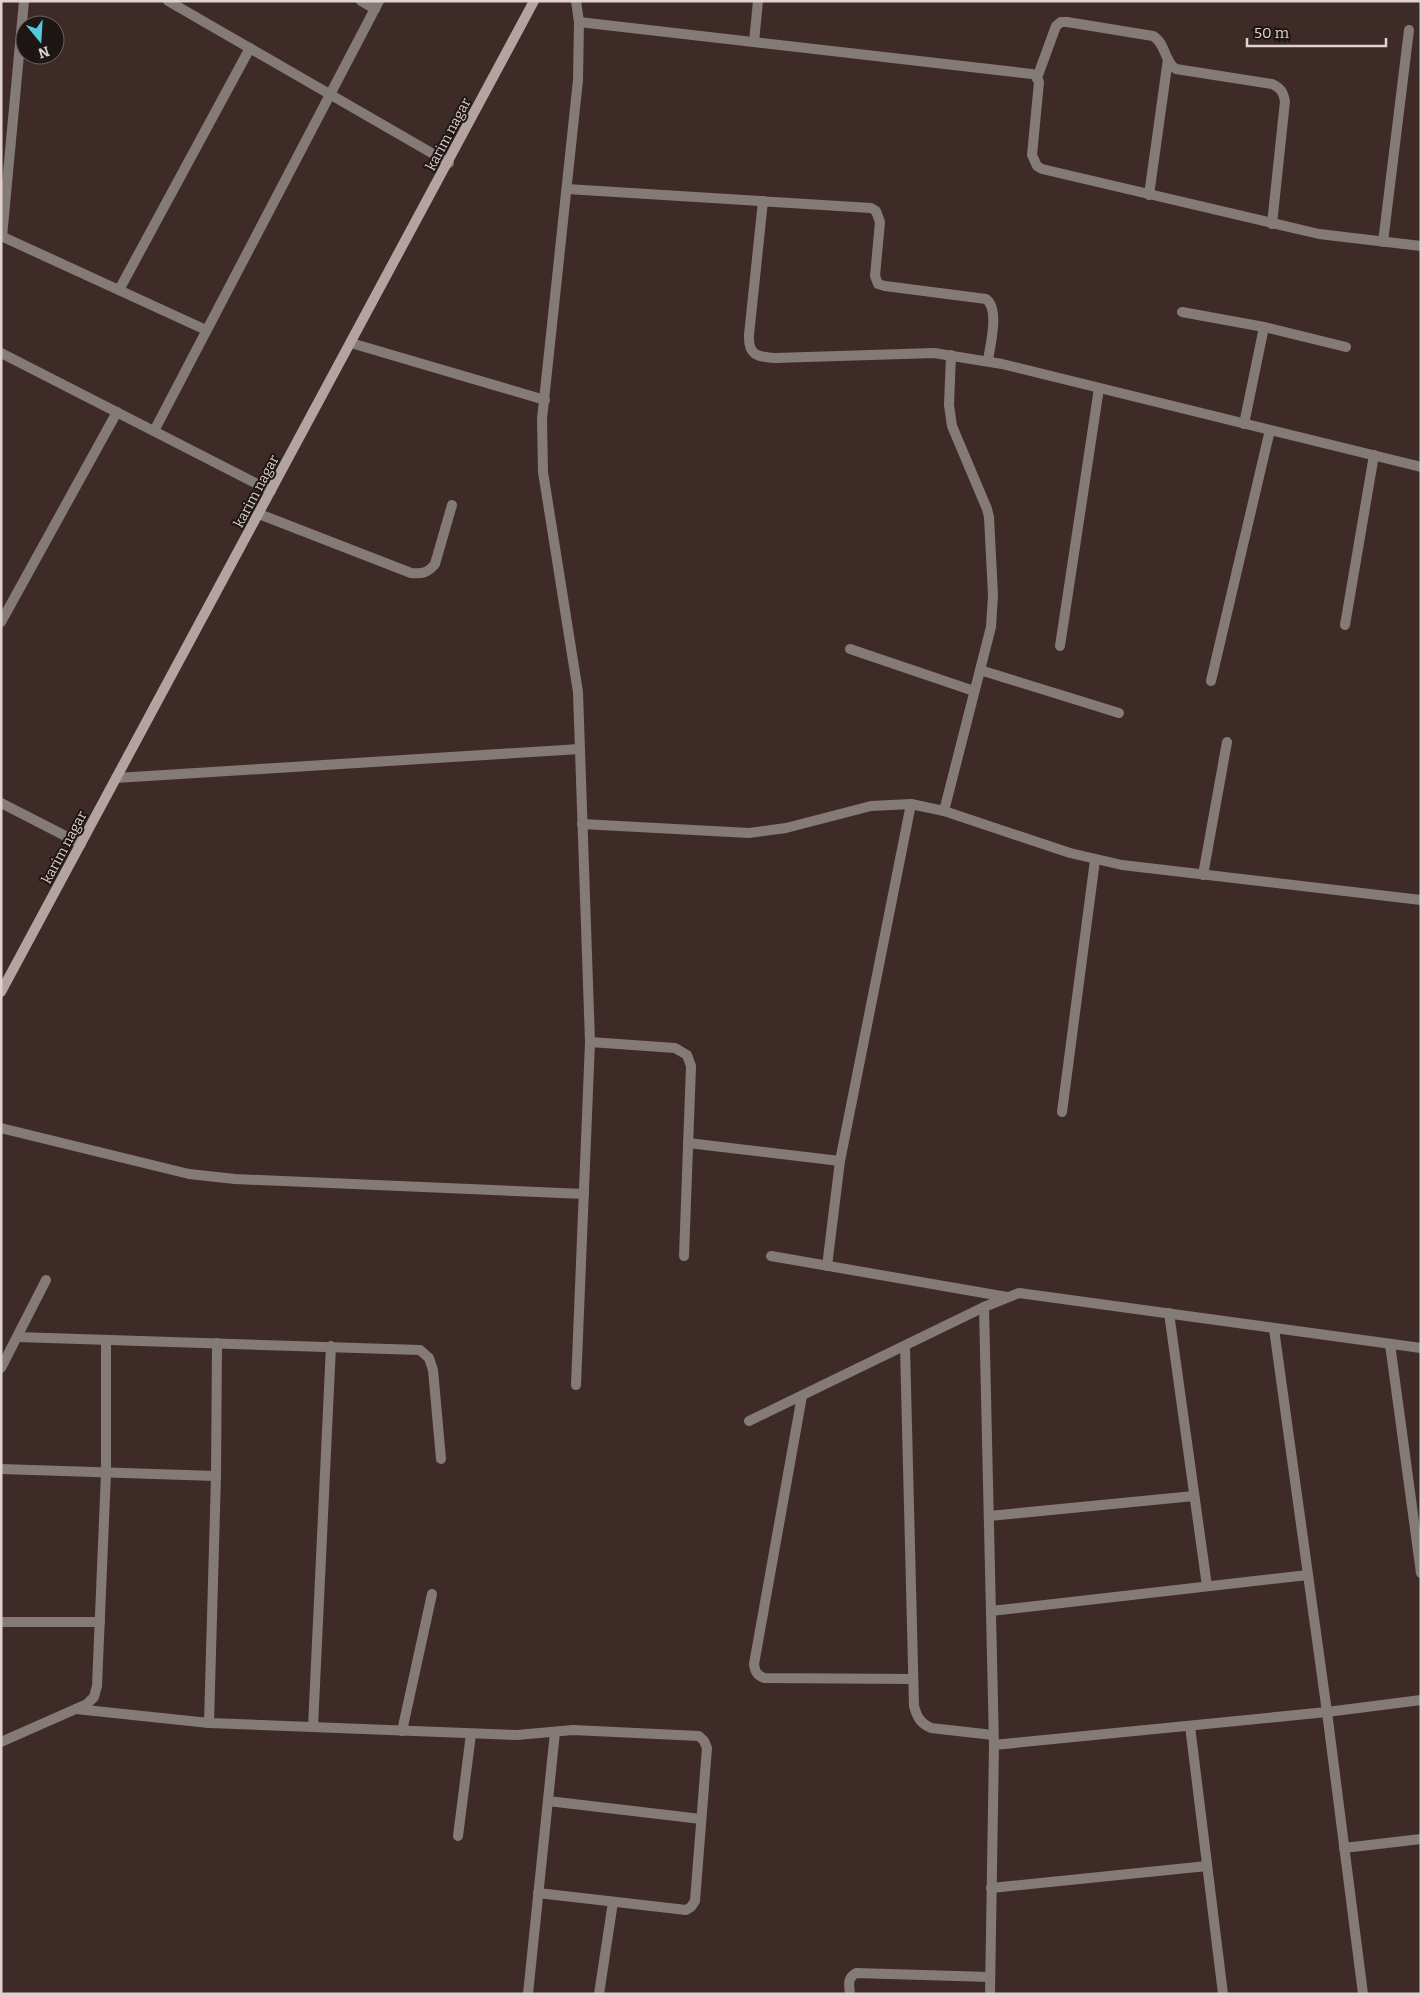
<svg xmlns="http://www.w3.org/2000/svg" width="1422" height="1995" font-family="Bitter,serif">
<style>
.lines{fill:none;stroke-linecap:round;stroke-linejoin:round}
.street{stroke:#847a78;stroke-width:10}
.secondary{stroke:#b4a4a1;stroke-width:10}
.labels{text-anchor:middle;stroke-width:4;stroke-linejoin:round;paint-order:stroke}
.street-label{font-size:14px;fill:#dfd2d0;stroke:#1e1614}
</style>
<rect width="100%" height="100%" fill="#3e2b28"/>
<g class="lines">
<g class="street">
<polyline points="168,1 449,163"/>
<polyline points="361,1 375,9"/>
<polyline points="579,22 1032,74 1035,75 1039,82 1032,155 1037,166 1042,169 1319,234 1421,246"/>
<polyline points="754,42 758,1"/>
<path d="M1037,78L1056,26L1061,22H1067L1153,36C1166,43 1164,62 1176,69L1272,84C1281,88 1283,92 1285,101L1272,224"/>
<path d="M567,189L871,208L876,211L880,222L875,276L878,284L885,286L986,299C1000,309 990,345 988,361"/>
<polyline points="1149,195 1168,59"/>
<path d="M763,201L749,335C748,355 757,357 775,358L934,353L1002,364L1421,467"/>
<polyline points="1,236 206,330"/>
<polyline points="2,237 24,1"/>
<polyline points="1383,242 1409,30"/>
<polyline points="119,290 250,48"/>
<polyline points="1182,312 1264,327 1346,347"/>
<polyline points="351,343 545,400"/>
<polyline points="1,353 271,491"/>
<polyline points="1244,424 1264,327"/>
<polyline points="154,431 379,1"/>
<path d="M259,514L411,573C422,574 428,573 435,564L452,505"/>
<polyline points="1,622 117,412"/>
<polyline points="1345,625 1374,455"/>
<polyline points="1060,646 1099,388"/>
<polyline points="850,649 974,691"/>
<polyline points="980,670 1119,713"/>
<polyline points="1211,681 1270,430"/>
<polyline points="116,778 580,749"/>
<polyline points="1,803 81,844"/>
<polyline points="944,811 991,627 993,595 989,517 987,509 952,426 949,405 951,355"/>
<polyline points="582,824 749,833 786,828 871,806 911,804 944,811 1070,853 1122,865 1421,900"/>
<polyline points="1203,875 1227,742"/>
<polyline points="590,1042 675,1048 687,1055 691,1066 684,1256"/>
<polyline points="1062,1112 1095,860"/>
<polyline points="1,1128 189,1174 235,1179 584,1194"/>
<polyline points="688,1143 840,1161"/>
<polyline points="771,1256 1007,1297"/>
<polyline points="827,1266 840,1161 911,804"/>
<polyline points="984,1307 994,1745 990,1994"/>
<polyline points="1169,1313 1207,1586"/>
<polyline points="1274,1329 1327,1712 1363,1994"/>
<polyline points="17,1337 420,1350 429,1358 433,1370 441,1459"/>
<polyline points="1390,1344 1421,1573"/>
<path d="M905,1346L914,1706C917,1717 920,1723 931,1728L993,1735"/>
<polyline points="1,1368 46,1280"/>
<polyline points="576,1385 590,1042 578,692 543,472 542,419 578,80 579,22 576,1"/>
<path d="M802,1396L754,1664C755,1672 757,1675 764,1678L913,1679"/>
<polyline points="749,1421 984,1307 1019,1293 1421,1348"/>
<polyline points="1,1469 216,1476"/>
<polyline points="989,1516 1194,1496"/>
<polyline points="991,1611 1308,1575"/>
<polyline points="1,1622 100,1622"/>
<polyline points="76,1709 209,1723 517,1735 573,1730 699,1736 704,1741 707,1748 695,1901 691,1907 686,1910 538,1893"/>
<polyline points="209,1723 216,1476 217,1343"/>
<polyline points="1190,1726 1223,1994"/>
<polyline points="313,1727 331,1346"/>
<polyline points="402,1731 432,1594"/>
<polyline points="1,1742 87,1704 94,1697 97,1686 106,1473 106,1340"/>
<polyline points="994,1745 1327,1712 1421,1700"/>
<polyline points="548,1801 701,1819"/>
<polyline points="458,1836 471,1734"/>
<polyline points="1344,1848 1421,1839"/>
<polyline points="991,1888 1207,1866"/>
<polyline points="528,1994 555,1732"/>
<polyline points="599,1994 613,1902"/>
<path d="M850,1994C849,1985 847,1978 856,1973L990,1977"/>
</g>
<polyline class="secondary" points="1,992 534,1"/>
</g>
<g class="labels">
<g class="street-label">
<text transform="translate(448 134) rotate(-62)" y="5">karim nagar</text>
<text transform="translate(256 491) rotate(-62)" y="5">karim nagar</text>
<text transform="translate(64 847) rotate(-62)" y="5">karim nagar</text>
</g>
</g>
<rect width="1422" height="1995" fill="none" stroke="#dfd2d0" stroke-width="5"/>
<g transform="translate(40 40) rotate(162)"><circle r="24" fill="#1e1614" stroke="#6b615f"/>
<path d="M0-4L9 19L0 12L-9 19Z" fill="#55cadf"/>
<text y="-8" font-size="14" font-weight="bold" text-anchor="middle" fill="#dfd2d0">N</text>
</g>
<path d="M1247 38v8h139v-8" fill="none" stroke="#dfd2d0" stroke-width="2.5"/>
<text x="1254" y="38" font-size="15" fill="#dfd2d0" stroke="#1e1614" stroke-width="4" paint-order="stroke">50 m</text>
</svg>
